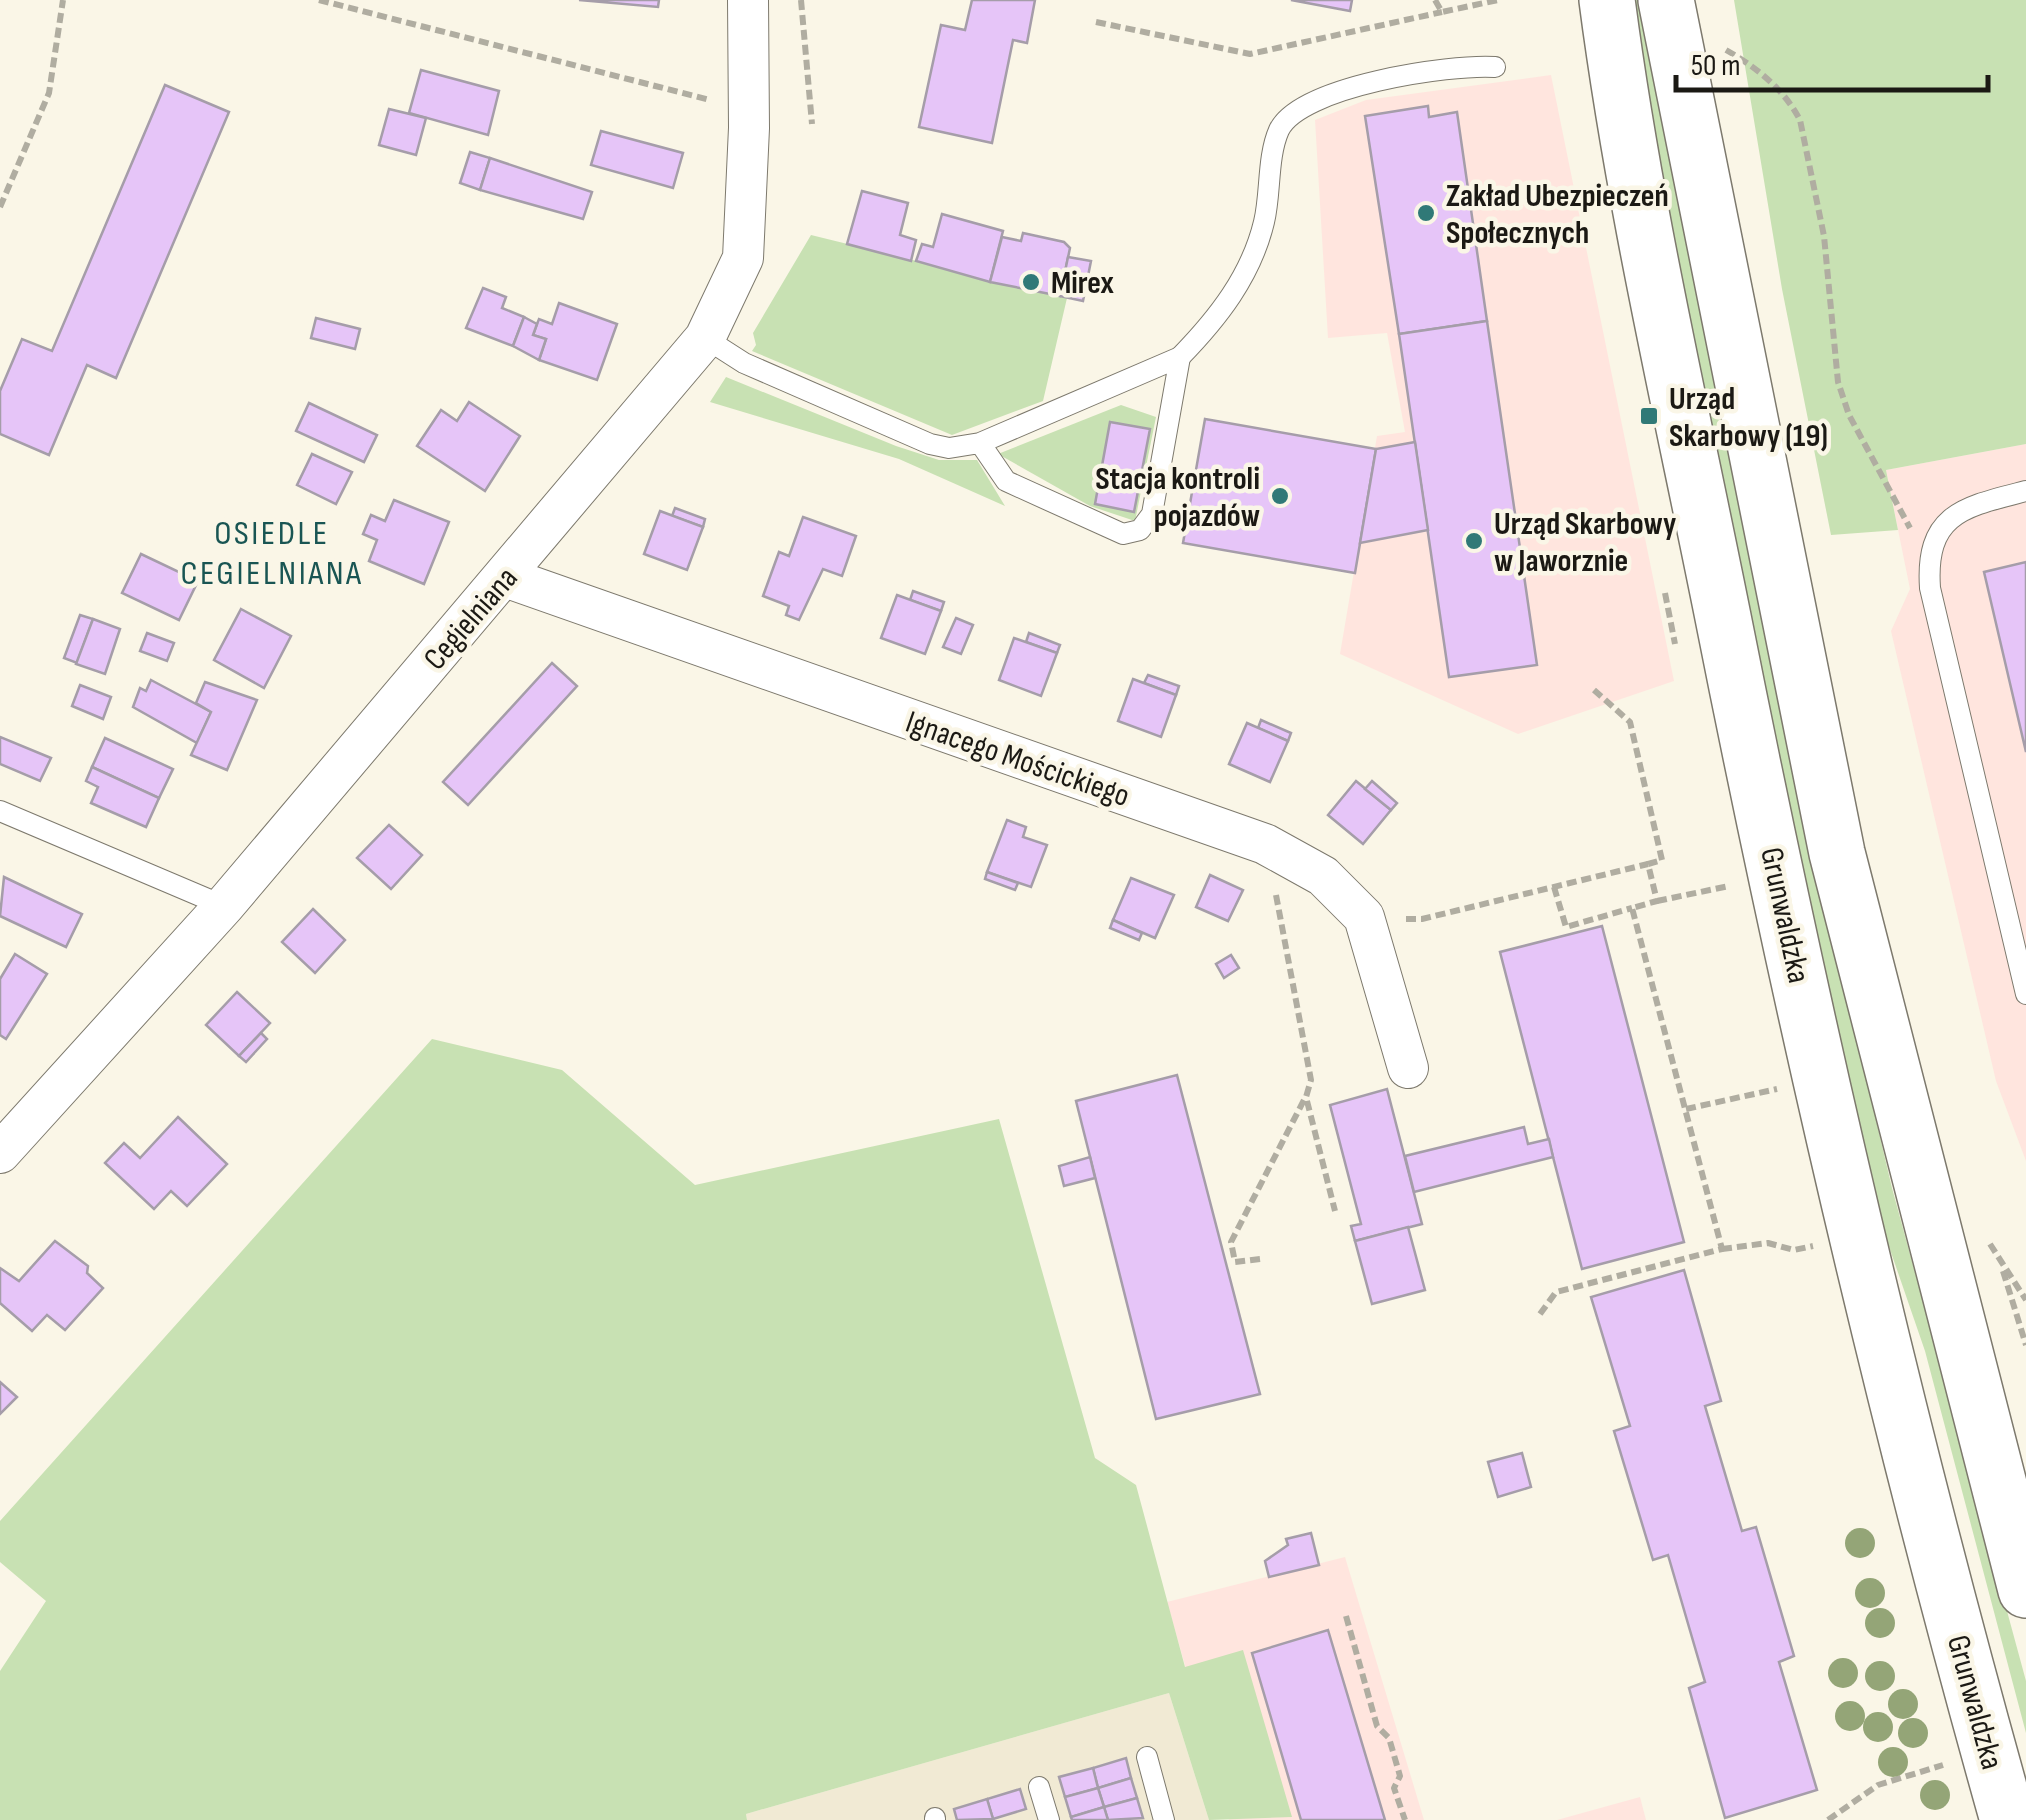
<svg xmlns="http://www.w3.org/2000/svg" width="2026" height="1820" font-family="'Sofia Sans Condensed',sans-serif">
<style>
.commercial{fill:#ffe5de}
.built{fill:#f1ead4}
.green{fill:#c8e1b3}
.building{fill:#e6c5f8;stroke:#a59da9;stroke-width:2.5}
.lines{fill:none;stroke-linecap:round;stroke-linejoin:round}
.service-casing{stroke:#7d796d;stroke-width:22}
.minor-casing{stroke:#7d796d;stroke-width:42}
.primary-casing{stroke:#7d796d;stroke-width:58}
.path{stroke:#b0ada1;stroke-width:6;stroke-dasharray:10 5;stroke-linecap:butt}
.service{stroke:#fff;stroke-width:20}
.minor{stroke:#fff;stroke-width:40}
.primary{stroke:#fff;stroke-width:55}
.tree{fill:#94a577}
.poi-dot{fill:#307977;stroke:#faf6e7;stroke-width:4}
.labels{text-anchor:middle;stroke-width:9;stroke-linejoin:round;paint-order:stroke}
.poi-label{font-size:32px;font-weight:bold;fill:#1b1914;stroke:#faf6e7;text-anchor:start}
.street-label{font-size:32px;fill:#1b1914;stroke:#faf6e7}
.neighbourhood-label{font-size:35px;letter-spacing:2.5px;fill:#195553;stroke:#faf6e7}
</style>
<rect width="100%" height="100%" fill="#faf6e7"/>
<g class="commercial">
<polygon points="1551,75 1674,681 1518,734 1340,654 1377,436 1405,432 1387,333 1328,338 1315,120 1366,100"/>
<polygon points="2026,444 2026,1161 1996,1081 1891,631 1910,589 1886,470"/>
<polygon points="1345,1557 1424,1820 1229,1820 1167,1602"/>
<polygon points="1640,1797 1646,1820 1557,1820"/>
</g>
<polygon class="built" points="1169,1693 1209,1820 747,1820 746,1814"/>
<g class="green">
<polygon points="1629,0 1643,0 1829,920 1892,1188 2026,1681 2026,1733 1925,1351 1884,1232 1809,925 1683,306"/>
<polygon points="1734,0 2026,0 2026,444 1886,470 1898,530 1831,535 1782,289"/>
<polygon points="811,235 1067,298 1043,401 952,435 752,351 756,345 753,333"/>
<polygon points="726,377 896,446 939,460 977,460 1005,506 899,459 710,402"/>
<polygon points="1121,405 1156,417 1135,521 1090,506 998,454"/>
<polygon points="432,1039 562,1070 695,1185 999,1119 1095,1458 1136,1485 1185,1667 1243,1650 1292,1817 1209,1820 1169,1693 746,1814 747,1820 0,1820 0,1671 46,1601 0,1562 0,1521"/>
</g>
<g class="building">
<polygon points="579,0 659,0 658,7"/>
<polygon points="972,0 1035,0 1027,43 1013,40 992,143 919,127 941,25 965,30"/>
<polygon points="1291,0 1352,0 1350,11"/>
<polygon points="421,70 499,91 488,135 409,113"/>
<polygon points="165,85 229,112 116,378 87,365 49,455 0,434 0,391 22,339 52,351"/>
<polygon points="1428,106 1429,117 1457,112 1487,321 1399,334 1365,116"/>
<polygon points="389,109 426,118 416,155 379,145"/>
<polygon points="601,131 683,153 673,188 591,165"/>
<polygon points="470,152 490,158 480,190 460,183"/>
<polygon points="490,158 592,192 583,219 480,190"/>
<polygon points="862,191 908,203 900,235 916,240 911,261 847,244"/>
<polygon points="942,214 1003,231 990,282 916,261 922,244 933,247"/>
<polygon points="1023,233 1064,242 1070,248 1060,296 990,282 1002,237 1021,241"/>
<polygon points="1068,257 1091,261 1083,301 1060,296"/>
<polygon points="483,288 506,297 502,308 524,317 513,346 466,328"/>
<polygon points="559,303 617,324 597,380 539,360 546,339 533,335 537,324 539,319 552,324"/>
<polygon points="524,317 537,324 533,335 546,339 539,360 513,346"/>
<polygon points="316,318 360,329 355,349 311,338"/>
<polygon points="1487,321 1537,665 1449,677 1399,334"/>
<polygon points="469,402 520,436 485,491 417,446 441,410 457,421"/>
<polygon points="309,403 377,435 364,462 296,431"/>
<polygon points="1205,419 1376,449 1355,573 1183,543"/>
<polygon points="1110,422 1150,429 1134,512 1095,504"/>
<polygon points="1415,442 1428,530 1360,543 1376,449"/>
<polygon points="312,454 352,472 336,504 297,485"/>
<polygon points="394,500 449,522 424,584 369,561 377,540 363,534 371,515 385,521"/>
<polygon points="675,508 705,519 703,527 672,516"/>
<polygon points="660,511 703,527 687,570 644,554"/>
<polygon points="803,517 856,536 842,576 823,569 799,620 786,615 789,606 763,596 779,552 789,556"/>
<polygon points="141,554 198,581 179,620 122,593"/>
<polygon points="2026,562 2026,752 1984,572"/>
<polygon points="913,591 944,602 941,611 910,600"/>
<polygon points="897,595 941,611 925,654 881,638"/>
<polygon points="241,609 291,636 264,688 214,660"/>
<polygon points="80,615 93,619 77,663 64,658"/>
<polygon points="956,618 973,625 961,654 943,647"/>
<polygon points="93,619 120,629 105,674 76,664"/>
<polygon points="147,633 174,643 167,661 140,651"/>
<polygon points="1029,633 1060,645 1057,653 1026,642"/>
<polygon points="1014,638 1057,653 1041,696 999,680"/>
<polygon points="552,663 577,686 468,805 443,782"/>
<polygon points="1148,675 1179,686 1176,695 1144,683"/>
<polygon points="1133,679 1176,695 1161,737 1118,721"/>
<polygon points="151,680 211,712 197,743 133,707 140,688 146,691"/>
<polygon points="205,682 257,700 227,770 191,755 211,712 196,703"/>
<polygon points="80,685 111,697 103,719 72,706"/>
<polygon points="1261,720 1291,733 1288,741 1258,728"/>
<polygon points="1247,723 1288,741 1270,782 1229,764"/>
<polygon points="0,737 51,758 40,781 0,764"/>
<polygon points="105,738 173,769 159,798 92,767"/>
<polygon points="92,767 159,798 146,827 91,803 98,787 86,781"/>
<polygon points="1356,781 1391,810 1363,844 1328,815"/>
<polygon points="1372,781 1397,803 1391,810 1365,789"/>
<polygon points="1007,820 1026,827 1023,837 1047,845 1031,887 987,872"/>
<polygon points="389,825 422,855 391,889 357,858"/>
<polygon points="987,872 1018,883 1015,890 985,879"/>
<polygon points="1210,875 1243,890 1228,921 1196,907"/>
<polygon points="4,877 82,914 66,947 0,916"/>
<polygon points="1131,878 1174,895 1155,938 1113,920"/>
<polygon points="313,909 345,940 315,973 282,942"/>
<polygon points="1113,920 1142,933 1139,940 1110,928"/>
<polygon points="1602,926 1684,1242 1582,1269 1500,952"/>
<polygon points="15,954 47,974 6,1039 0,1035 0,979"/>
<polygon points="1231,955 1239,968 1224,978 1216,964"/>
<polygon points="237,992 270,1023 239,1056 206,1025"/>
<polygon points="261,1033 267,1039 246,1062 239,1056"/>
<polygon points="1177,1075 1260,1394 1156,1419 1076,1101"/>
<polygon points="1387,1089 1422,1224 1355,1241 1351,1226 1361,1224 1330,1105"/>
<polygon points="178,1117 227,1164 187,1206 171,1191 154,1209 105,1163 124,1143 140,1158"/>
<polygon points="1524,1127 1528,1144 1549,1139 1553,1157 1414,1192 1405,1156"/>
<polygon points="1090,1157 1095,1178 1064,1186 1059,1166"/>
<polygon points="1408,1227 1425,1290 1372,1304 1355,1241"/>
<polygon points="55,1241 88,1266 87,1273 103,1288 65,1330 47,1315 32,1331 0,1303 0,1268 19,1281"/>
<polygon points="1684,1270 1721,1401 1705,1406 1742,1531 1756,1527 1794,1656 1779,1662 1817,1790 1725,1818 1689,1688 1705,1682 1668,1555 1653,1560 1614,1431 1630,1426 1591,1297"/>
<polygon points="0,1382 17,1397 0,1414"/>
<polygon points="1522,1453 1531,1487 1498,1497 1488,1462"/>
<polygon points="1311,1533 1319,1565 1269,1577 1265,1561 1288,1545 1286,1539"/>
<polygon points="1328,1630 1385,1820 1301,1820 1252,1653"/>
<polygon points="1126,1758 1131,1778 1098,1788 1093,1768"/>
<polygon points="1093,1768 1098,1788 1065,1797 1059,1777"/>
<polygon points="1131,1778 1137,1798 1104,1807 1098,1788"/>
<polygon points="1098,1788 1104,1807 1071,1817 1065,1797"/>
<polygon points="1020,1789 1026,1809 993,1819 987,1799"/>
<polygon points="1137,1798 1143,1818 1108,1820 1104,1807"/>
<polygon points="987,1799 993,1819 957,1820 954,1809"/>
<polygon points="1104,1807 1108,1820 1072,1820 1071,1817"/>
</g>
<g class="lines">
<defs>
<g id="service">
<polyline points="705,338 744,363 930,444 949,448 980,443 1006,481 1123,534 1140,530 1152,514 1180,357 980,443"/>
<path d="M1180,357C1218,318 1251,276 1264,222C1271,194 1267,157 1279,130C1300,86 1450,64 1495,67"/>
<path d="M2026,491C1964,507 1925,513 1930,588L2026,994"/>
<polyline points="0,811 224,906"/>
<polyline points="1147,1757 1164,1820"/>
<polyline points="1039,1787 1049,1820"/>
<polyline points="935,1818 935,1820"/>
</g>
<g id="minor">
<polyline points="505,577 1265,844 1323,876 1364,917 1408,1068"/>
<polyline points="0,1153 224,906 705,338 743,258 749,128 748,0"/>
</g>
<g id="primary">
<path d="M1607,0C1634,207 1682,412 1723,617C1803,1021 1896,1423 2008,1820"/>
<polyline points="1666,0 1837,853 2026,1590"/>
</g>
</defs>
<use href="#service" class="service-casing"/>
<use href="#minor" class="minor-casing"/>
<use href="#primary" class="primary-casing"/>
<g class="path">
<polyline points="319,0 710,100"/>
<polyline points="801,0 812,124"/>
<polyline points="1435,0 1442,12 1498,0"/>
<polyline points="1096,22 1250,54 1442,12"/>
<path d="M1726,50C1756,67 1784,89 1800,120L1824,236L1838,382L1849,415L1910,528"/>
<polyline points="0,207 49,93 63,0"/>
<polyline points="1665,593 1675,644"/>
<polyline points="1554,887 1566,927 1632,908"/>
<polyline points="1276,895 1311,1080 1306,1097 1335,1211"/>
<polyline points="1657,901 1729,886"/>
<polyline points="1406,919 1422,919 1648,864"/>
<polyline points="1686,1109 1777,1089"/>
<polyline points="1990,1244 2026,1300"/>
<polyline points="1722,1249 1768,1243 1794,1250 1813,1246"/>
<polyline points="1260,1259 1235,1262 1231,1242 1305,1098"/>
<polyline points="2003,1271 2026,1345"/>
<polyline points="1540,1314 1556,1292 1722,1249 1632,908 1657,901 1648,864 1662,860 1630,722 1594,690"/>
<polyline points="1346,1616 1377,1726 1389,1738 1400,1776 1394,1788 1405,1820"/>
<polyline points="1828,1820 1878,1785 1943,1765"/>
</g>
<use href="#service" class="service"/>
<use href="#minor" class="minor"/>
<use href="#primary" class="primary"/>
</g>
<g class="tree">
<circle cx="1860" cy="1543" r="15"/>
<circle cx="1870" cy="1593" r="15"/>
<circle cx="1880" cy="1623" r="15"/>
<circle cx="1843" cy="1673" r="15"/>
<circle cx="1880" cy="1676" r="15"/>
<circle cx="1903" cy="1704" r="15"/>
<circle cx="1850" cy="1716" r="15"/>
<circle cx="1878" cy="1727" r="15"/>
<circle cx="1913" cy="1733" r="15"/>
<circle cx="1893" cy="1762" r="15"/>
<circle cx="1935" cy="1795" r="15"/>
</g>
<g class="poi-dot">
<circle cx="1426" cy="213" r="10"/>
<circle cx="1031" cy="282" r="10"/>
<rect x="1639" y="406" width="20" height="20" rx="5"/>
<circle cx="1280" cy="496" r="10"/>
<circle cx="1474" cy="541" r="10"/>
</g>
<g class="labels">
<g class="poi-label">
<text x="1446" y="206">Zakład Ubezpieczeń<tspan x="1446" dy="37">Społecznych</tspan></text>
<text x="1051" y="293">Mirex</text>
<text x="1669" y="409">Urząd<tspan x="1669" dy="37">Skarbowy (19)</tspan></text>
<text x="1260" y="489" text-anchor="end">Stacja kontroli<tspan x="1260" dy="37">pojazdów</tspan></text>
<text x="1494" y="534">Urząd Skarbowy<tspan x="1494" dy="37">w Jaworznie</tspan></text>
</g>
<g class="street-label">
<text transform="translate(470 618) rotate(-49)" y="11">Cegielniana</text>
<text transform="translate(1018 758) rotate(19)" y="11">Ignacego Mościckiego</text>
<text transform="translate(1786 915) rotate(78)" y="11">Grunwaldzka</text>
<text transform="translate(1976 1702) rotate(75)" y="11">Grunwaldzka</text>
</g>
<g class="neighbourhood-label">
<text x="272" y="544">OSIEDLE<tspan x="272" dy="40">CEGIELNIANA</tspan></text>
</g>
</g>
<path d="M1676 75v15h312v-15" fill="none" stroke="#1b1914" stroke-width="5"/>
<text x="1691" y="75" font-size="30" fill="#1b1914" stroke="#faf6e7" stroke-width="8" paint-order="stroke">50 m</text>
</svg>
